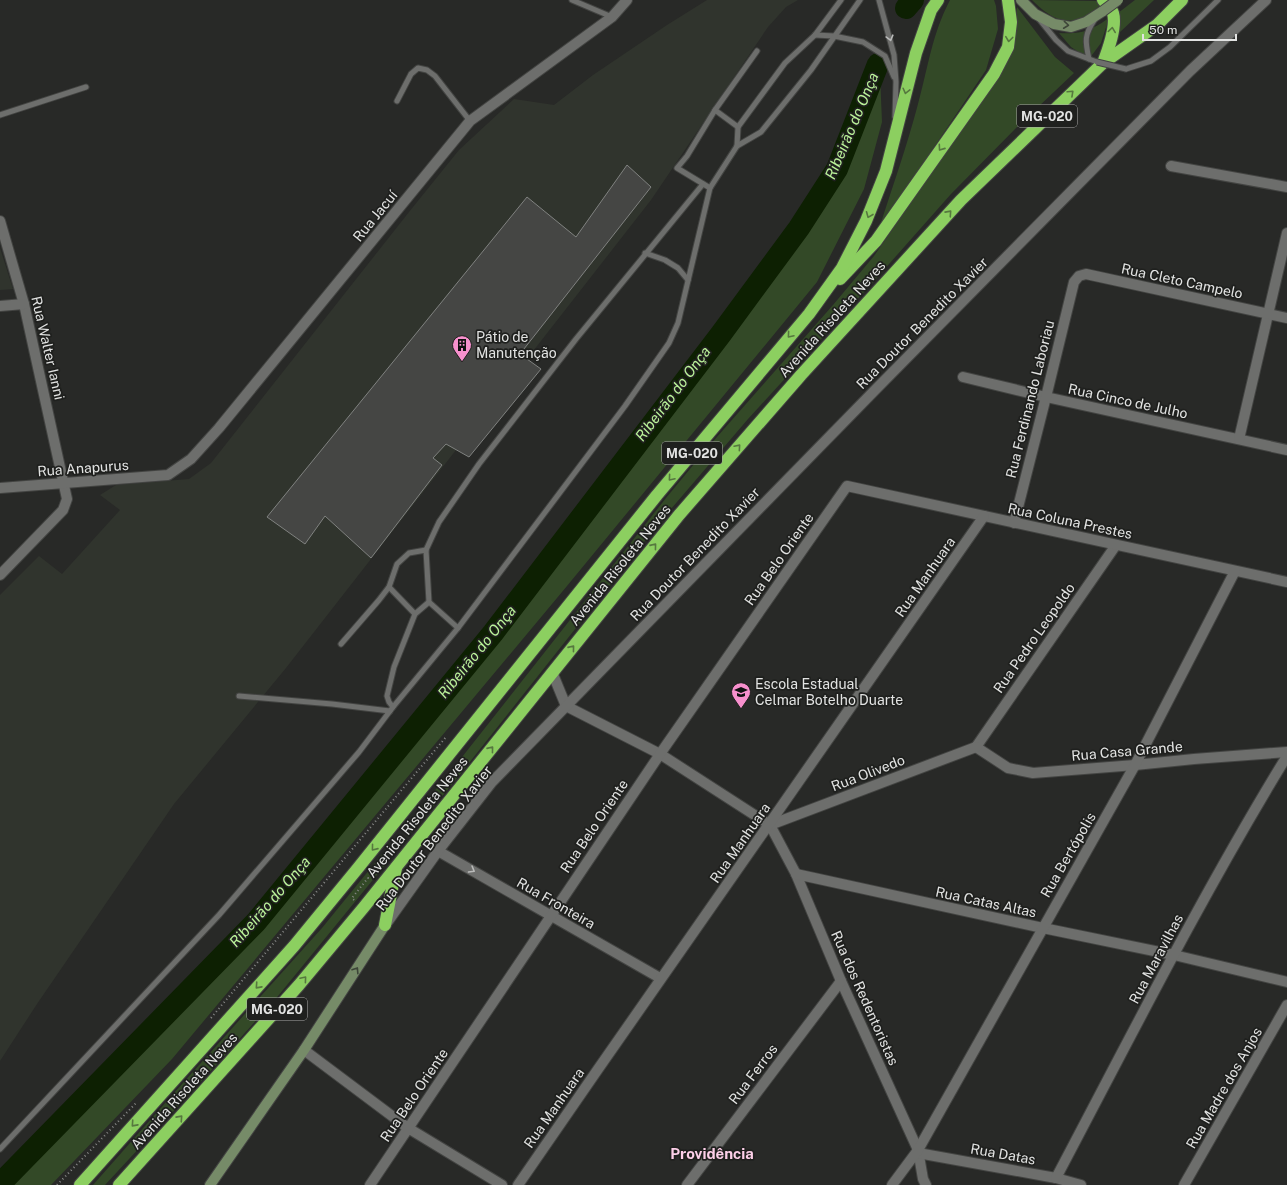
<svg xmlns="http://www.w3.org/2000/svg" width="1287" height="1185" font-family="'Public Sans',sans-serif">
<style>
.built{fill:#30342d}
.green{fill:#334927}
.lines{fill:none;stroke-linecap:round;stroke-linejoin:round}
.river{stroke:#0d2002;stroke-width:22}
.building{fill:#454644;stroke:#808280}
.lane-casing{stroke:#434442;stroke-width:7}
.street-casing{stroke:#434442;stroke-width:12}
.secondary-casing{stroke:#434442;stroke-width:12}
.highway-casing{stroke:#434442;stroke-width:14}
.path{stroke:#888988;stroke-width:2;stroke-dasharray:1 3;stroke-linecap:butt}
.lane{stroke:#6d6e6c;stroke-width:5}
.street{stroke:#6d6e6c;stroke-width:10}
.secondary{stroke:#768b68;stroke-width:10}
.highway{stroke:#8ccf60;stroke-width:12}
.lane-bridge-casing{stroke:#434442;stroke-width:7;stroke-linecap:butt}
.secondary-bridge-casing{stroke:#434442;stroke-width:12;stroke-linecap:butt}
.lane-bridge{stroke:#6d6e6c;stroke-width:5}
.secondary-bridge{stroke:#768b68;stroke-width:10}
.oneway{stroke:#3d4538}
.oneway2{stroke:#56783f}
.oneway3{stroke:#b9bab9}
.labels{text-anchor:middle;stroke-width:3.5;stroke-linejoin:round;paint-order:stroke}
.shield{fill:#1f201e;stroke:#a8a8a7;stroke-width:1}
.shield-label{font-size:13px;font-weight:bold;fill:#e2e3e2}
.street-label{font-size:14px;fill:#e2e3e2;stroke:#1f201e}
.poi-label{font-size:14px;fill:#e2e3e2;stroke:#1f201e;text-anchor:start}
.water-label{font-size:15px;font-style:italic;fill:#bbf39a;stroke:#1f201e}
.neighbourhood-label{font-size:15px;font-weight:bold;fill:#fccfe8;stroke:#1f201e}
</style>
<rect width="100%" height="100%" fill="#282927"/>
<g class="built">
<polygon points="707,0 798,0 786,7 768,27 651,200 286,668 174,804 37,1004 0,1061 0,595 39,556 62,574 120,510 100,495 116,485 189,479 211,463 409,212 459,150 514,99 554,105 593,75 667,25"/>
<polygon points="0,248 13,289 0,290"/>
</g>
<g class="green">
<path d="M950,0H994L996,6L998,29L986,70L879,229C892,188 907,146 918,104C928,68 932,34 950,0Z"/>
<path d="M1032,0L1098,1L1100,6C1094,10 1088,15 1082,18C1061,26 1046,14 1032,0Z"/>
<polygon points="1135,0 1154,0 1119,33 1118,13"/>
<polygon points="1017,7 1055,57 1074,73 1018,126 951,194 874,281 748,419 659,523 450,787 407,837 409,822 455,766 666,498 709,446 833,305 874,256 978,104 999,78 1014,49"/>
<path d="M1109,18L1101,43L1089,59L1071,47L1059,33C1083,34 1090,31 1109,18Z"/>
<polygon points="880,74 882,122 864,189 817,282 567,586 172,1059 51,1185 5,1185 244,939 387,768 546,571 783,258 838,175"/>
<polygon points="383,853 385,865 278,996 217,1064 105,1185 93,1185 174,1093 322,928"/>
</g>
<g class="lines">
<g class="river">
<polyline points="906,8 913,0"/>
<polyline points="0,1184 256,922 493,633 721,334 799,228 837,169 878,64"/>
</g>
</g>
<polygon class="building" points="627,165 651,187 520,354 541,369 469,457 446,444 433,458 442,465 371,558 325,516 305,544 267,517 527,197 576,237"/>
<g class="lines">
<defs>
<g id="lane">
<polyline points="572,0 612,17"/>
<polyline points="879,0 894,55 896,82 895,117"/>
<polyline points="1039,19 1056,40 1068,51 1097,62"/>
<polyline points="815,35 834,36 863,42 885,56 894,77"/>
<polyline points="757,51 715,110 738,127 785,63 815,35 841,0"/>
<path d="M1089,59C1085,41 1084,35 1095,19"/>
<polyline points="1126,69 1151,61 1170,47 1218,0"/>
<polyline points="397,101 411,74 418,68 427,70 435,76 470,121"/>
<polyline points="0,115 86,87"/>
<polyline points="737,146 761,132 811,70 860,0"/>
<polyline points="710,188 677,168 687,156 715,110"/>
<polyline points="645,253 665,260 678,268 688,280"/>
<polyline points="389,587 415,614"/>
<polyline points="458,628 429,602 426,550 439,522 479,464 576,339 703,184"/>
<polyline points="341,644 379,600 389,587 397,564 409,553 426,550"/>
<polyline points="239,696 332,704 390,711"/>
<polyline points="393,707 389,702 387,696 394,667 415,614 429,602"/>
<polyline points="0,1149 219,915 359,752 393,707 458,628 625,406 669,343 678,323 710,188 737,146 738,127"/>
</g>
<g id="street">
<polyline points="1171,166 1287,187"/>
<polyline points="0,221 24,304 67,499 63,510 0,575"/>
<polyline points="0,306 24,304"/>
<polyline points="963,377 1046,397 1287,450"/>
<polyline points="1239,439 1287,233"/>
<polyline points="0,488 168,475 191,459 219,428 470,121 612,17 627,0"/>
<polyline points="1014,523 1046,397 1074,282 1079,276 1086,274 1287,318"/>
<polyline points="552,672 566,706 660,754 770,825 796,874 841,981 918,1150 923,1179 926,1185"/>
<polyline points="976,747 1008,768 1033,773 1135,765 1194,759 1287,752"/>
<polyline points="976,747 1116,545"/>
<polyline points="770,825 976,747"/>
<polyline points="438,851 660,978"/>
<polyline points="796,874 1043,928 1174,955 1287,982"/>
<polyline points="386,924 438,851 492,782 878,387 1190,71 1266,0"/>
<polyline points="304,1050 408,1128 502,1185"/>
<polyline points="918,1153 1056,1178 1081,1185"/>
<path d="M1056,1178C1131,1036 1203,893 1287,756"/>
<polyline points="370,1185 660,754 847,486 1287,582"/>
<path d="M518,1185C672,961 829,739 984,516"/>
<polyline points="687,1185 841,981"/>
<polyline points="892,1185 918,1150 1135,765 1235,571"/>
<polyline points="1184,1185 1287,1005"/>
</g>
<g id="secondary">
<polyline points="1021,0 1035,14 1054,24 1071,27 1086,22 1103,11"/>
<polyline points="210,1185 304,1050 385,925"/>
</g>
<g id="highway">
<path d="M1103,63C1108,50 1117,27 1113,13C1112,9 1106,4 1103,0"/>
<polyline points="840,279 876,241 994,74 1008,47 1011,22 1008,0"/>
<polyline points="385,925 396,868"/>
<polyline points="80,1185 294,946 358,868 657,495 809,314 842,268 866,221 886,171 916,53 931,10 938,0"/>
<polyline points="119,1185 299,985 364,907 679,515 801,375 961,200 1103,63 1157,25 1182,0"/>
</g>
</defs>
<use href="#lane" class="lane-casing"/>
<use href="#street" class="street-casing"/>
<use href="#secondary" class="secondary-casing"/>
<use href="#highway" class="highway-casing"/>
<g class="path">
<polyline points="354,900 352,898 368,878 366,876"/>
<polyline points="211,1018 446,737"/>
<polyline points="57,1185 137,1102"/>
</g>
<use href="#lane" class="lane"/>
<use href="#street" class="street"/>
<use href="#secondary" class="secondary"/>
<use href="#highway" class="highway"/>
<defs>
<polyline id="lane-bridge" points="1097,62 1126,69"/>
<polyline id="secondary-bridge" points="1103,11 1118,0"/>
</defs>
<use href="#lane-bridge" class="lane-bridge-casing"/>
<use href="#secondary-bridge" class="secondary-bridge-casing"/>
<use href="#lane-bridge" class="lane-bridge"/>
<use href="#secondary-bridge" class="secondary-bridge"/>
</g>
<defs><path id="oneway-chevron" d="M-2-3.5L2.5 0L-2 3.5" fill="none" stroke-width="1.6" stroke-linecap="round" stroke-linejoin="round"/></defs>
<g class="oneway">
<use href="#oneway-chevron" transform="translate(1066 25) rotate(6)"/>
<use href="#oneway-chevron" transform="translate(356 970) rotate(-57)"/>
</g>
<g class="oneway2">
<use href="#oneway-chevron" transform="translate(1112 30) rotate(-82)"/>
<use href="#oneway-chevron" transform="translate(1009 39) rotate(97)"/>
<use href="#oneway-chevron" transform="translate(906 91) rotate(104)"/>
<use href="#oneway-chevron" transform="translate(1071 93) rotate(-43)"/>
<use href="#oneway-chevron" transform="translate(941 148) rotate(125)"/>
<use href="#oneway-chevron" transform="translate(949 213) rotate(-48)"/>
<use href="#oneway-chevron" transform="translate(869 215) rotate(112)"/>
<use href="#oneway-chevron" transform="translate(790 335) rotate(130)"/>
<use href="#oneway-chevron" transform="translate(738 447) rotate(-49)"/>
<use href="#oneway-chevron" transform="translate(671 478) rotate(130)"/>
<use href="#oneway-chevron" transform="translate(654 546) rotate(-51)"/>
<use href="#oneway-chevron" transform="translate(572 648) rotate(-51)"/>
<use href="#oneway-chevron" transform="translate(491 749) rotate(-51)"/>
<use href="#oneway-chevron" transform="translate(374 848) rotate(129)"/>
<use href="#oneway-chevron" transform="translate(304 979) rotate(-50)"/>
<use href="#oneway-chevron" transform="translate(258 986) rotate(132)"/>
<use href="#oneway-chevron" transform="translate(180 1118) rotate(-48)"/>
<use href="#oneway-chevron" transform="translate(134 1124) rotate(132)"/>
</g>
<g class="oneway3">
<use href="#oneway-chevron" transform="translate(890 38) rotate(75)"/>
<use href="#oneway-chevron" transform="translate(472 870) rotate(30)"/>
</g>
<defs>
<symbol id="building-pin" viewBox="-11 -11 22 30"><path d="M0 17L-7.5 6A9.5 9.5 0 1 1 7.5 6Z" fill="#f790cd" stroke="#1f201e"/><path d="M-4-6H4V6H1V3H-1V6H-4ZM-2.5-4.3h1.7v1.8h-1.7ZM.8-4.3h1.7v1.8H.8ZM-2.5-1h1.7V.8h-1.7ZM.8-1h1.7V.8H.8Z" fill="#111"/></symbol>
<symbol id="school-pin" viewBox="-11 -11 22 30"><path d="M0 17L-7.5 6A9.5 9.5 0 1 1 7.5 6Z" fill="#f790cd" stroke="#1f201e"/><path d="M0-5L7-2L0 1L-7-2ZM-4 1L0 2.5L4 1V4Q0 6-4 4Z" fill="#111"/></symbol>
</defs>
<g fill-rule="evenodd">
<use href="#building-pin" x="451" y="334" width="22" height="30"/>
<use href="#school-pin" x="730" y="681" width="22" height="30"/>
</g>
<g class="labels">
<g class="shield">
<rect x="1017" y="105" width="60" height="22" rx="3"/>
<rect x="662" y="442" width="60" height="22" rx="3"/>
<rect x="247" y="998" width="60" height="22" rx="3"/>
</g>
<g class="shield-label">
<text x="1047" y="121">MG-020</text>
<text x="692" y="458">MG-020</text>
<text x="277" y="1014">MG-020</text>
</g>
<g class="street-label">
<text transform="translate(375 216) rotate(-51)" y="5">Rua Jacuí</text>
<text transform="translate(1182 281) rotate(12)" y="5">Rua Cleto Campelo</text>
<text transform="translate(832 319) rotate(-48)" y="5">Avenida Risoleta Neves</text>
<text transform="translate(922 323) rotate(-45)" y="5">Rua Doutor Benedito Xavier</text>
<text transform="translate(48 348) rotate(77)" y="5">Rua Walter Ianni</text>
<text transform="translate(1030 399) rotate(-76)" y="5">Rua Ferdinando Laboriau</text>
<text transform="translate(1128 401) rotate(12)" y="5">Rua Cinco de Julho</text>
<text transform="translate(83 468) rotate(-4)" y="5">Rua Anapurus</text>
<text transform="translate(1070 521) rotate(12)" y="5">Rua Coluna Prestes</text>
<text transform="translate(695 554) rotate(-46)" y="5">Rua Doutor Benedito Xavier</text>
<text transform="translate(779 559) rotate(-55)" y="5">Rua Belo Oriente</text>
<text transform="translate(620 565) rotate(-51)" y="5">Avenida Risoleta Neves</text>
<text transform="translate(925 577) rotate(-55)" y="5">Rua Manhuara</text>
<text transform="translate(1034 638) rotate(-55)" y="5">Rua Pedro Leopoldo</text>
<text transform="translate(1127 751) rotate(-5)" y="5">Rua Casa Grande</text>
<text transform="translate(868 773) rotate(-21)" y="5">Rua Olivedo</text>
<text transform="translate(417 817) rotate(-51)" y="5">Avenida Risoleta Neves</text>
<text transform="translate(594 826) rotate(-56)" y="5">Rua Belo Oriente</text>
<text transform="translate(434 838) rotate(-52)" y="5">Rua Doutor Benedito Xavier</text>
<text transform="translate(740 843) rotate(-55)" y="5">Rua Manhuara</text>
<text transform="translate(1068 855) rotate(-60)" y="5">Rua Bertópolis</text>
<text transform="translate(986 902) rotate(12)" y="5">Rua Catas Altas</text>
<text transform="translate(556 903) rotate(30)" y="5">Rua Fronteira</text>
<text transform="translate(1156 959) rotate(-62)" y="5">Rua Maravilhas</text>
<text transform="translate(865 998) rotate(66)" y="5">Rua dos Redentoristas</text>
<text transform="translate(753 1074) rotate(-53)" y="5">Rua Ferros</text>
<text transform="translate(1224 1088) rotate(-60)" y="5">Rua Madre dos Anjos</text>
<text transform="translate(184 1091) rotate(-48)" y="5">Avenida Risoleta Neves</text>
<text transform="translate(414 1095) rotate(-56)" y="5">Rua Belo Oriente</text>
<text transform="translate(554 1108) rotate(-55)" y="5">Rua Manhuara</text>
<text transform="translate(1003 1154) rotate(10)" y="5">Rua Datas</text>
</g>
<g class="poi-label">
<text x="476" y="342">Pátio de<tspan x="476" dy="16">Manutenção</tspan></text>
<text x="755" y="689">Escola Estadual<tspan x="755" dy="16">Celmar Botelho Duarte</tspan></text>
</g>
<g class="water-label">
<text transform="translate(852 126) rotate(-67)" y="5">Ribeirão do Onça</text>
<text transform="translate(673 394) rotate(-53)" y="5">Ribeirão do Onça</text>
<text transform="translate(477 652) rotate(-51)" y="5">Ribeirão do Onça</text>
<text transform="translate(270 902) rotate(-49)" y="5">Ribeirão do Onça</text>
</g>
<g class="neighbourhood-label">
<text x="712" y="1159">Providência</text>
</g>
</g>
<path d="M1143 34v6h93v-6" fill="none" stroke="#e2e3e2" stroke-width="2"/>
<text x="1149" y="34" font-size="12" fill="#e2e3e2" stroke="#1f201e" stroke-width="3" paint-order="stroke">50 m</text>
</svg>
